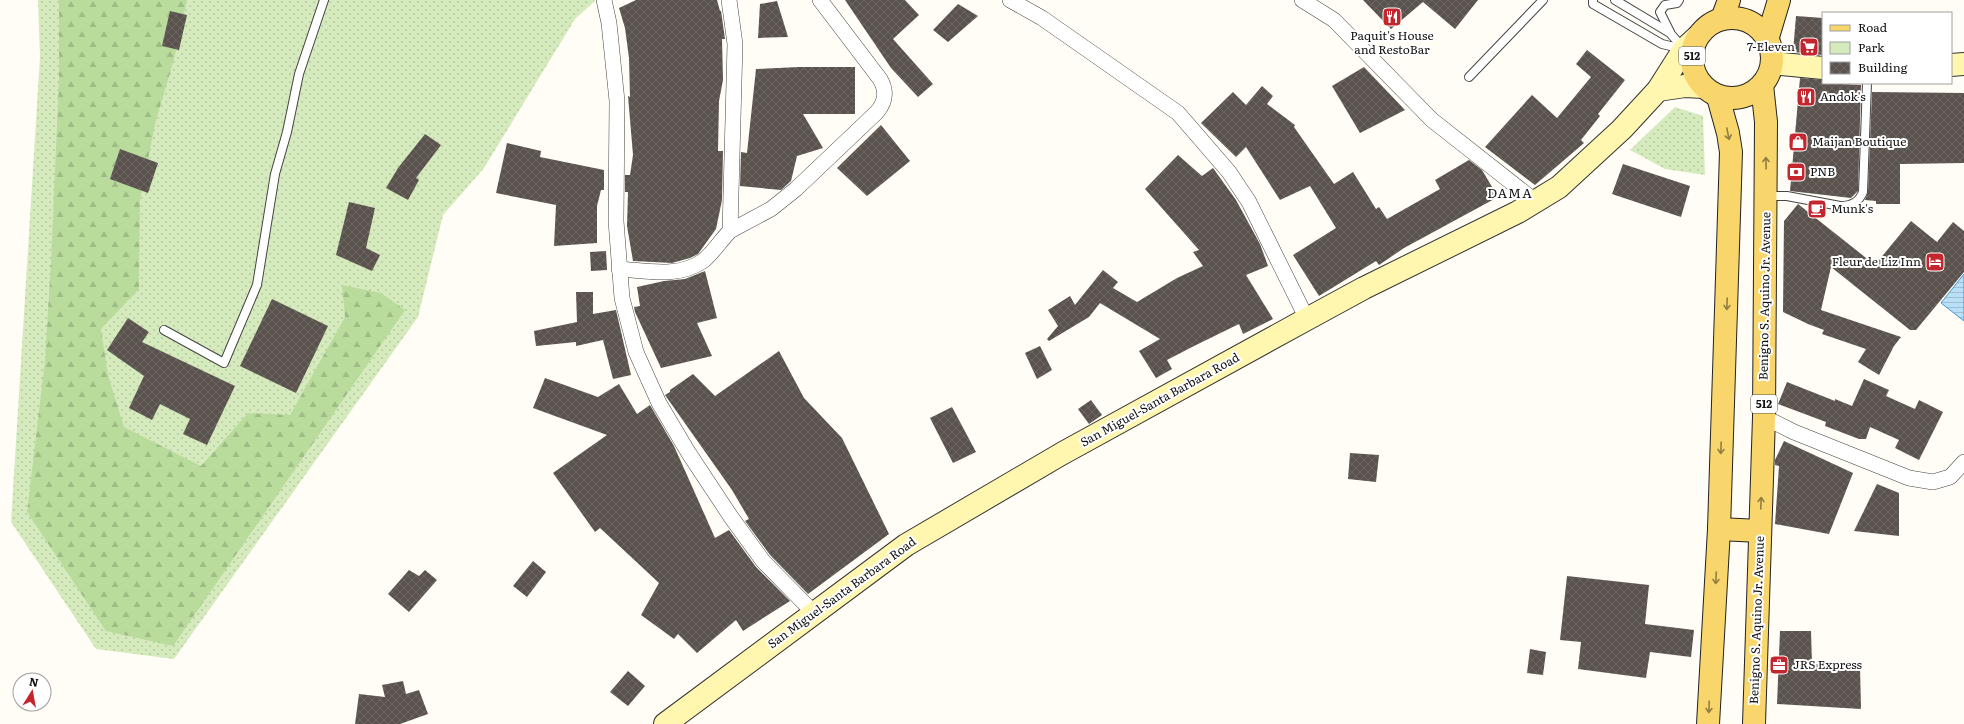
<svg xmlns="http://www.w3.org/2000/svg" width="1964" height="724" font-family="Literata,serif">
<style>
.green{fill:url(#green-dots)}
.forest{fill:url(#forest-firs)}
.water{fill:url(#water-rules);stroke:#3f96cf}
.building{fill:url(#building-cross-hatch)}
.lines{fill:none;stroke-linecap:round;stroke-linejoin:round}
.lane-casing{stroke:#444;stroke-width:10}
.street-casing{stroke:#444;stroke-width:16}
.secondary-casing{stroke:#333;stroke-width:24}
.primary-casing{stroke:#222;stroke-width:24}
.lane{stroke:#fff;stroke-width:8}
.street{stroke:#fff;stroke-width:15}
.secondary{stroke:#fff6b0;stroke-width:22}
.primary{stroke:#f9d66b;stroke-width:22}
.oneway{stroke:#917d42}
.labels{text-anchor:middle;stroke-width:4;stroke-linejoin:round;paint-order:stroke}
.shield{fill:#fff;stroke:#585858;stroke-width:1}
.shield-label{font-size:11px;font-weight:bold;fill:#111}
.poi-label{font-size:12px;fill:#111;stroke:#fff;text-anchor:start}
.street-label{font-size:12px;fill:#111;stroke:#fff}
.neighbourhood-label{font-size:13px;letter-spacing:1px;fill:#111;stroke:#fff}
</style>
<defs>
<pattern id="green-dots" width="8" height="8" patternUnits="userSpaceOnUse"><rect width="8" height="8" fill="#d5ebbd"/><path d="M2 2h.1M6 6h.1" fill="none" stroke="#b6c8a1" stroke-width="1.8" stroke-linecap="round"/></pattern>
<pattern id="forest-firs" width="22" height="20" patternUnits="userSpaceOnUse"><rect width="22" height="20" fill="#b9dc9c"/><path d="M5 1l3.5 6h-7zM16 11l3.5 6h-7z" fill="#9ebc85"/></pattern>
<pattern id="water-rules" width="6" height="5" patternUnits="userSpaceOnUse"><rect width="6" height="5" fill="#b9e0f7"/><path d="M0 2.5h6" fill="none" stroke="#9ebfd3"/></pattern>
<pattern id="building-cross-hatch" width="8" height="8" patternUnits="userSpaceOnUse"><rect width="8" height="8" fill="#5a524d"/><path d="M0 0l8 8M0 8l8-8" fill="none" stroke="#6d6662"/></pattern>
</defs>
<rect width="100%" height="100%" fill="#fffdf5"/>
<g class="green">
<polygon points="38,0 596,0 575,19 484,168 443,215 418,317 174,659 96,649 11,522 40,57"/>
<polygon points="1675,107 1703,116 1705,175 1665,169 1630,150"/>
</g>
<polygon class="forest" points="59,0 187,0 174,59 155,124 140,201 139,289 101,329 108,375 124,427 201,466 248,413 290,415 345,317 342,285 381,293 405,310 173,646 106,631 27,512 45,360 51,262 59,79"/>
<polygon class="water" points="1964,274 1964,321 1941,303"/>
<g class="building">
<polygon points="636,0 717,0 720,11 721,11 725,39 722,39 723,80 719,101 718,151 723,151 722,200 716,229 698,254 690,258 672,263 633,261 627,226 628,192 625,192 625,175 630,175 633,155 628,96 630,97 629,58 625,28 619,8"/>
<polygon points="845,0 905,0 919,15 893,39 933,84 918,97 891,68"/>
<polygon points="1363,0 1478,0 1455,29 1423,2 1391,29"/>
<polygon points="777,1 788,37 758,38 760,4"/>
<polygon points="958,4 978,16 948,42 933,30"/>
<polygon points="170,11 187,15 179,50 162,46"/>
<polygon points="1796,16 1823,18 1823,55 1793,52"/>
<polygon points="1587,50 1625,80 1598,114 1600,116 1581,140 1584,143 1535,185 1485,147 1532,95 1557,118 1591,77 1576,64"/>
<polygon points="799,67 855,67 855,114 803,114 823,148 797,156 791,181 781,190 740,186 741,152 747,153 756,69"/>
<polygon points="1364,67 1405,110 1360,133 1332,86"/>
<polygon points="1800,78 1823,80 1823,83 1861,85 1858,191 1851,198 1790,191"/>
<polygon points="1262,86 1273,96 1267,104 1295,125 1294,127 1334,184 1353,172 1376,209 1379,207 1387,219 1440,189 1435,180 1469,160 1482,170 1498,197 1404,248 1379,265 1376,261 1319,296 1293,255 1336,228 1310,186 1280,200 1246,147 1236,157 1201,123 1233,92 1246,105"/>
<polygon points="1872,92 1964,93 1964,163 1900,164 1900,204 1876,204 1876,201 1865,200 1868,192"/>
<polygon points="881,125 910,161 867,196 837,168"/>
<polygon points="425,134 441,145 416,178 419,180 408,200 386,188 398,168"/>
<polygon points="507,143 541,151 540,157 604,170 604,190 601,190 597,206 597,243 554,246 556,205 496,193"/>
<polygon points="120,149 158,163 148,193 110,179"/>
<polygon points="1178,155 1202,176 1213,168 1236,200 1260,244 1268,266 1246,275 1273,319 1243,334 1239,324 1194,346 1167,360 1172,369 1156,378 1139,351 1160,339 1100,303 1089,317 1049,341 1047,339 1058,326 1048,310 1070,296 1075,305 1103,270 1118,282 1113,288 1137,302 1177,278 1203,266 1193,252 1199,250 1145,189"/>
<polygon points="1623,164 1690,186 1681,217 1612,194"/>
<polygon points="349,202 375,208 366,248 380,255 372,271 336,255"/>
<polygon points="1798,204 1875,265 1911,221 1937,242 1953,222 1964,231 1964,272 1916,330 1910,330 1831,267 1821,310 1901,337 1894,346 1879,375 1858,362 1866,349 1822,334 1824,330 1808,324 1783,312 1784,221"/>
<polygon points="606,251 607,270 591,271 590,252"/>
<polygon points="705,271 717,318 697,323 712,356 661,368 635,312 634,307 640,306 637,287 664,281 685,279"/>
<polygon points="576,292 593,292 593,314 616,310 631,375 613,379 603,340 576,346 576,342 536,346 534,331 577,322"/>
<polygon points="272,299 328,326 296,393 240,366"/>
<polygon points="128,318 149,332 142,342 235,386 207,445 183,434 190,419 160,404 152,420 129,408 144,376 107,350"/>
<polygon points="1040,346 1052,370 1037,379 1025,353"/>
<polygon points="779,351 804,398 842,438 889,534 808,594 770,555 745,521 749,519 732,490 665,395 670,392 670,390 693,374 715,396"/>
<polygon points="545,378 598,397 619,384 637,414 650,405 674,446 715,538 729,530 756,567 790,601 743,631 736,620 697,653 678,634 674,639 641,615 659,583 600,528 595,532 553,473 607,435 533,408"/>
<polygon points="1864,379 1889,390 1886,396 1915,409 1919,400 1943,412 1919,460 1895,448 1899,440 1870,427 1866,439 1859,439 1825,426 1826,422 1778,404 1787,382 1835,401 1835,399 1852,406"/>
<polygon points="1091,400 1102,415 1089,424 1078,409"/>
<polygon points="952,407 976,452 953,463 930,418"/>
<polygon points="1784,441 1853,473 1829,534 1775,524 1779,466 1775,465 1775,460"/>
<polygon points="1350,453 1379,455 1376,482 1348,479"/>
<polygon points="1877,484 1899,493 1899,536 1854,531"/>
<polygon points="533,561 546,572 527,597 513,586"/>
<polygon points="409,570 419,576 425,570 437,580 409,612 388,594"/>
<polygon points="1567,576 1649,585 1645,624 1694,630 1691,657 1650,652 1646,678 1578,669 1581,642 1560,640"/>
<polygon points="1780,631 1811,631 1812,664 1860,667 1861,709 1777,704"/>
<polygon points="1530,649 1546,652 1543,675 1527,673"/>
<polygon points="628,671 645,686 628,706 610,692"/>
<polygon points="403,681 406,694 419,690 428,714 400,724 355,724 359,694 385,697 382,685"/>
</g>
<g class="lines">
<defs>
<g id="lane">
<polyline points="1593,0 1593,4 1662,44 1683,49"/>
<polyline points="1615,0 1670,33 1684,49"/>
<polyline points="1670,32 1660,12 1665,5 1677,3 1679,0"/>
<polyline points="1469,77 1543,0"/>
<path d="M1767,196H1787L1840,206C1852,206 1859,202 1863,192L1867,83"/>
<polyline points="164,330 224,363 257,285 275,174 287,132 299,74 324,0"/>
</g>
<g id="street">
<polyline points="604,0 609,23 617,101 616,221 622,298 636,352 659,403 688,452 731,517 763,561 814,613"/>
<polyline points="1010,0 1042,18 1178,113 1229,172 1249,202 1307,319"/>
<polyline points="1302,0 1334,20 1432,120 1535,201"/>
<path d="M730,231L771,209L796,189L877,112C886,101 887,91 880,79L820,0"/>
<path d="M619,269C648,271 678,278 703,261C712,254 721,240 730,231L735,44L729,0"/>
<polyline points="1764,417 1794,432 1909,478 1933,482 1950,477 1964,462"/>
</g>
<g id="secondary">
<polyline points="1772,63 1823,68"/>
<polyline points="1951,65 1964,64"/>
<polyline points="1658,90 1685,86 1703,87"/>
<polyline points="665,724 906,545 1063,453 1307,319 1364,288 1518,212 1559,187 1622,129 1658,90 1684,49 1697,37"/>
</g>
<g id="primary">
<circle cx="1732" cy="58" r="40"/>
<polyline points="1722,19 1729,0"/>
<polyline points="1767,40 1779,0"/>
<polyline points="1719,529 1760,531"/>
<polyline points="1708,724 1719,529 1731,152 1728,133 1718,97"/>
<polyline points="1754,724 1764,417 1766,122 1762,85"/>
</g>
</defs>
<use href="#lane" class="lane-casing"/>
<use href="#street" class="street-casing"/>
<use href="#secondary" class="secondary-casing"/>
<use href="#primary" class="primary-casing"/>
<use href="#lane" class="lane"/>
<use href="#street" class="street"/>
<use href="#secondary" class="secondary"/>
<use href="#primary" class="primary"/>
</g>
<defs><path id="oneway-shaft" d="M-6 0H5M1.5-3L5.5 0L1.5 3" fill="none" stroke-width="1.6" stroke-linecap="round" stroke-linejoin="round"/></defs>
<g class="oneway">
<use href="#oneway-shaft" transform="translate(1728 134) rotate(79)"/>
<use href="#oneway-shaft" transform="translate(1766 163) rotate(-91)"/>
<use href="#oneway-shaft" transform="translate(1727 304) rotate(92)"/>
<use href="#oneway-shaft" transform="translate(1721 448) rotate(92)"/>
<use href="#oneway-shaft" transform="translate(1761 503) rotate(-88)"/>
<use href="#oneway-shaft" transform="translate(1716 578) rotate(93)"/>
<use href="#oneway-shaft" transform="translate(1709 707) rotate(92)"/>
</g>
<defs>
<symbol id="restaurant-square" viewBox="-11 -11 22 22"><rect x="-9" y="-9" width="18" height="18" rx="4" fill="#c4262e" stroke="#fff"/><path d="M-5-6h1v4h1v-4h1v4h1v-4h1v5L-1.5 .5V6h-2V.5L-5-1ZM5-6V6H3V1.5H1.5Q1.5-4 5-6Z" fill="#fff"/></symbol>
<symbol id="supermarket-square" viewBox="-11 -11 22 22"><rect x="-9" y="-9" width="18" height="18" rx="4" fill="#c4262e" stroke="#fff"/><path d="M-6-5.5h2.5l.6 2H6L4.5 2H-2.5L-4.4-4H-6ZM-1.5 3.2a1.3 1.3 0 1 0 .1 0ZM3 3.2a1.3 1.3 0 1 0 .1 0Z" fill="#fff"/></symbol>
<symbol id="shop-square" viewBox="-11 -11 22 22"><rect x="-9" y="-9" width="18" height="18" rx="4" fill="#c4262e" stroke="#fff"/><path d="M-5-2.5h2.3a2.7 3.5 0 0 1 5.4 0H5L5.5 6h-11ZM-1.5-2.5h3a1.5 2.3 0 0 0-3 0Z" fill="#fff"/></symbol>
<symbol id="bank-square" viewBox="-11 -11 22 22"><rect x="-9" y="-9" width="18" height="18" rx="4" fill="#c4262e" stroke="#fff"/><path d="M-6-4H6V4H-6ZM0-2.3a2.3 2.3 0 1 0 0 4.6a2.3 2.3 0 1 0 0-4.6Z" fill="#fff"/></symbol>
<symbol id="cafe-square" viewBox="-11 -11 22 22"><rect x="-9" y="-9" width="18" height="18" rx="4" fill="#c4262e" stroke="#fff"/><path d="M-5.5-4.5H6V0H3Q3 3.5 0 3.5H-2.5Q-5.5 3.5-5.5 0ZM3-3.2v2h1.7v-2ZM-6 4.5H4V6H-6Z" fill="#fff"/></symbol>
<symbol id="hotel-square" viewBox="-11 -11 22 22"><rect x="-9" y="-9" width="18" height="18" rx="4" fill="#c4262e" stroke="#fff"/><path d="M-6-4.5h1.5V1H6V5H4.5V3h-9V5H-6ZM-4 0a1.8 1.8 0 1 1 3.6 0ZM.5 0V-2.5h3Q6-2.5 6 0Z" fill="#fff"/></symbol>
<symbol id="office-square" viewBox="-11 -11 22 22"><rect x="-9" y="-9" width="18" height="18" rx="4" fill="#c4262e" stroke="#fff"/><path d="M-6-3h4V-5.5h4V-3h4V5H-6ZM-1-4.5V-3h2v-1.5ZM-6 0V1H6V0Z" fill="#fff"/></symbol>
</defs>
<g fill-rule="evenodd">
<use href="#restaurant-square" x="1381" y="6" width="22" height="22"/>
<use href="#supermarket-square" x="1798" y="36" width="22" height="22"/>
<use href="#restaurant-square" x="1795" y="86" width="22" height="22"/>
<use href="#shop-square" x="1787" y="131" width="22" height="22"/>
<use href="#bank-square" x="1785" y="161" width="22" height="22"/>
<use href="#cafe-square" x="1806" y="198" width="22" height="22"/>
<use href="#hotel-square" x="1924" y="251" width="22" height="22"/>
<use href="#office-square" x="1768" y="654" width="22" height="22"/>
</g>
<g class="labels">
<g class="shield">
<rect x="1679" y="47" width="26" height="18" rx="3"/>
<rect x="1751" y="395" width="26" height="18" rx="3"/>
</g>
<g class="shield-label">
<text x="1692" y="60">512</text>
<text x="1764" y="408">512</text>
</g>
<g class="poi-label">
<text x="1392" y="40" text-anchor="middle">Paquit's House<tspan x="1392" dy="14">and RestoBar</tspan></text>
<text x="1795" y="51" text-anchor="end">7-Eleven</text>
<text x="1820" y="101">Andok's</text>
<text x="1812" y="146">Maijan Boutique</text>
<text x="1810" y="176">PNB</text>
<text x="1831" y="213">Munk's</text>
<text x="1921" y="266" text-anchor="end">Fleur de Liz Inn</text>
<text x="1793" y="669">JRS Express</text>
</g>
<g class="street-label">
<text transform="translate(1765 296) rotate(-89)" y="4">Benigno S. Aquino Jr. Avenue</text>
<text transform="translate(1160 400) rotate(-29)" y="4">San Miguel-Santa Barbara Road</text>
<text transform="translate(842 593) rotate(-36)" y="4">San Miguel-Santa Barbara Road</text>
<text transform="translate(1757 620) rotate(-88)" y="4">Benigno S. Aquino Jr. Avenue</text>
</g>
<g class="neighbourhood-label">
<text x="1510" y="198">DAMA</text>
</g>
</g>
<rect x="1822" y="12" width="130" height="72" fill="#ffffff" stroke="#a0a0a0"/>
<rect x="1830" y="25" width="20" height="6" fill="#f9d66b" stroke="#a0a0a0"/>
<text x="1858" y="32" font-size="12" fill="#111111">Road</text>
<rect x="1830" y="42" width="20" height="12" fill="#d5ebbd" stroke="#a0a0a0"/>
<text x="1858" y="52" font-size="12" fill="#111111">Park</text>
<rect x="1830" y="62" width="20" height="12" fill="url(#building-cross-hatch)" stroke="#a0a0a0"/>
<text x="1858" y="72" font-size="12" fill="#111111">Building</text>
<g transform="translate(32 692) rotate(11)"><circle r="19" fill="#ffffff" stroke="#a0a0a0"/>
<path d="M0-3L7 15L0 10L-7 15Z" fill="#c4262e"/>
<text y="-6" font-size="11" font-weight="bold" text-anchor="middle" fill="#111111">N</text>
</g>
</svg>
